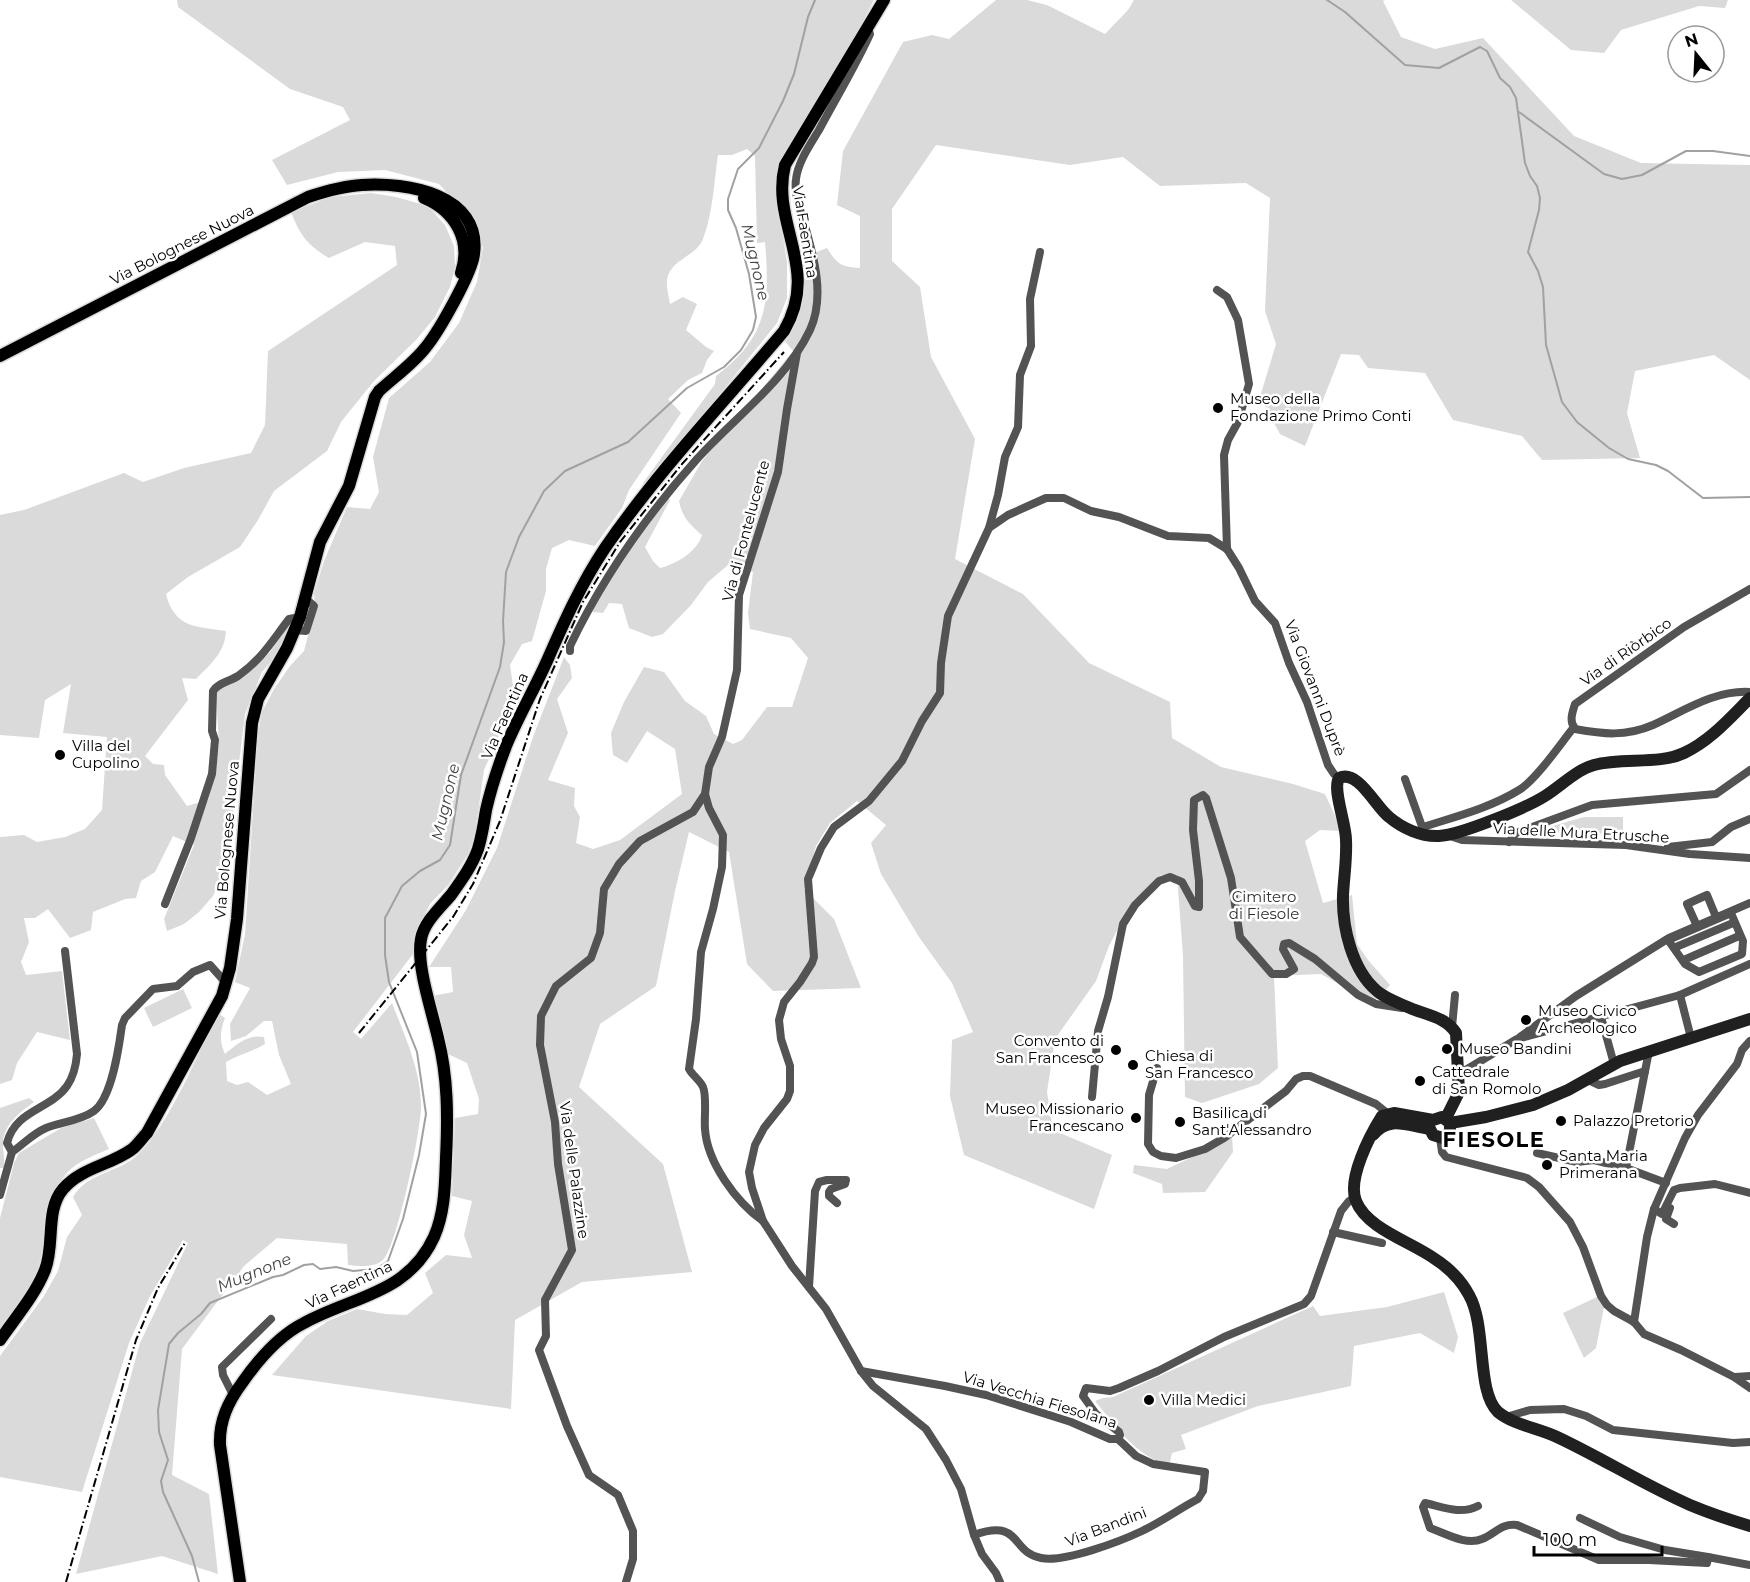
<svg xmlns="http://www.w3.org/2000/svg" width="1750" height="1582" font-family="Montserrat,sans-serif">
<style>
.green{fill:#dadada}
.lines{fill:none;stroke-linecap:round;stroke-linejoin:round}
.stream{stroke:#a1a1a1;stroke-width:2}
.primary-casing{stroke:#dbdbdb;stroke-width:15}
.street{stroke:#535353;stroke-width:8}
.secondary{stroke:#202020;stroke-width:12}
.primary{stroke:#000;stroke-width:12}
.rail{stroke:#000;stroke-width:2;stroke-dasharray:9 3 1.5 3;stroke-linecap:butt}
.poi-dot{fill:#000;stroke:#fff;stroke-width:2}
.labels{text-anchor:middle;stroke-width:5;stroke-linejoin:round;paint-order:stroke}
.street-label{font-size:15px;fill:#000;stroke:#fff}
.poi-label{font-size:15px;fill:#000;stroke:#fff;text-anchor:start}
.park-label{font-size:15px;fill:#313131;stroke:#fff}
.water-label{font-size:16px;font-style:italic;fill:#424242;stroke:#fff}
.district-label{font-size:21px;font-weight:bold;letter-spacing:1.5px;fill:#000;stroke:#fff}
</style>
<rect width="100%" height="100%" fill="#fff"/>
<g class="green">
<path d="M177,0H874L859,29L784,159L775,187L787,262V298L777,323L691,430L644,485L643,483L715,384L716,376C768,337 770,302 765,242L757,243L755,156L747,149L732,155H718C714,182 713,213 703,239C696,257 670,259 667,280C666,287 669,297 670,304L683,297L697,304L686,330L706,347L714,351L707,360L702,373L688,380L668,399L681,413L629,490L622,508L595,546L569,540L552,548L546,569V591L532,641L522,644L510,665L513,686L512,706L484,770L475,834L468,854L449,884L430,904L417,929L413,954L353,1032L361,1039L392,1003C405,1037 420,1068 421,1104C422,1127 397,1246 383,1260C374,1268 359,1266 348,1265L347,1244L277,1238L244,1266L182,1349L172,1475L209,1494L218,1574L162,1556L76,1574L140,1343L188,1243L183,1240L150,1296L129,1343L82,1492L0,1477V1356L44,1296L58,1271L67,1237L82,1215L73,1197C86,1174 115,1173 134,1158C165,1134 200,1050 218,1013L225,1018C220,1031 219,1041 225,1054C237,1044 249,1034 264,1037L265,1044C252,1052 238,1055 226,1062L227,1081L237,1085L248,1082L267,1095L291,1084L279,1055L272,1021H264L246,1036L231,1041L230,1024L250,988L235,982L245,934L258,734L262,712L274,689L290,666L304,651L315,609L314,593L324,561L347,507L370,509L379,492L373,457L389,398L430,362L459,323L477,282L483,247L469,216L439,184L385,170L338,172L287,185L272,160L350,120L343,107L290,89L178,7Z"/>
<path d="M996,0H1027L1047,5L1105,34L1128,10L1134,0H1385L1383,1L1401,37L1435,49L1483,38L1574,136L1641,163L1750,165V380L1714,355L1635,371L1627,413L1640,458L1542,460L1522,436L1453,420L1425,373L1368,368L1359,355L1341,354L1305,446L1280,434L1260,397L1276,344L1265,311L1270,198L1246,183L1160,186L1123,157L1070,165L936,145L892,209V261L920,287L931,357L975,439L955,559L1023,594L1089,663L1170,702L1172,738L1221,767L1293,784L1325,794L1342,831L1320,830L1305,841L1323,903L1352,895L1357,944L1368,960L1390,985L1373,1003L1321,974L1274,976L1278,1068L1259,1084L1202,1103L1185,1097L1183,956L1177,875H1161L1129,907L1109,946L1096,981L1055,1039L1047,1092L1053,1130L1112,1155L1094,1209L964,1155L950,1096L952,1040L973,1032L952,983L919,937L881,874L871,843L886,825L857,801L830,823L816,846L804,889L834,919L861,988L773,991L747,964L729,852L689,832L675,891L656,986L600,1024L579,1087L663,1164L692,1272L582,1282L515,1320L511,1409L272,1375L306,1336L328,1321L357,1309L385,1314L407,1315L433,1293L425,1273L446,1255L472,1258L464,1235L472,1201L452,1196L455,1118L478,1114L479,1099L467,1063L448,1054L432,996L453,992L451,967H429L466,910L497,848L533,737L564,657L570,665L572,678L557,699L568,733L548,780L575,788L574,806L580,817L576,843L593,849L620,840L682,794L675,749L647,731L627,763L613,755L611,733L624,702L644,667L664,672L685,701L706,716L714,734L733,744L742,740L767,707H792L808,658L791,638L750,629L748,613L753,572L728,565L708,582L691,605L663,634L652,637L629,628L622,604L609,603L603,613L592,612L616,568L666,497L670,500L645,547L653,561L660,568C676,564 697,552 702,535C690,525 682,517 679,501L702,461L793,351L785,341C806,313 805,289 804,257L827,248C837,264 841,267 860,268V216L837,205L843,151L903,42L932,35L949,39Z"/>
<polygon points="1511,0 1728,0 1725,8 1699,6 1621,30 1604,53 1571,50"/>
<path d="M371,193L396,197L428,206L445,225L454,246L455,267L450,287L435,317L416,340L374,381L341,422L327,451L274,491L258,520L240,547L188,577L166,594C175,629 196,626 226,631C225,652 211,664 196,679L182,678L188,700L145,756L153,764L164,765L165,775L187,806L208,800L216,770L219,744L216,692L250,670L270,652L289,624L290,631L280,651L262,672L245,714L233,812L221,879L213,896L199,912L184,924L167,931L164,919L194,845L173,836L155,872L141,881L136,898L125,899L93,912L91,930L70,938L48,909L35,918H24L29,942L21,962L26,975L62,971L70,1040L37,1032L17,1063L12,1080L0,1084V837L24,835L37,842L65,837L85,829L102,810L107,737L63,733L71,684L45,700L39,738L0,735V515L24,510L124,473L143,482L184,468L251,453L265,425L268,351L397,265L395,246L365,242L329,258C307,245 300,235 291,212L331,197Z"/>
<polygon points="1584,817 1623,817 1623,834 1532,832"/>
<polygon points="183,989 192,1008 153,1027 144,1008"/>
<path d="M29,1098L34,1102C20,1112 3,1125 3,1144C3,1152 5,1159 4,1168H0V1108Z"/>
<path d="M94,1118L109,1149C97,1154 82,1160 72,1168C40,1196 50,1243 34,1280C26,1297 11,1314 0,1330V1218L14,1163L19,1153L61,1128Z"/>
<polygon points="1232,1136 1233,1152 1205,1192 1163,1193 1162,1184 1133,1173 1134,1165 1167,1169 1224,1142"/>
<path d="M1444,1292L1458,1337L1454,1353L1420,1333L1354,1346L1351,1386L1258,1406L1181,1435L1186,1449L1172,1453L1169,1466C1134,1454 1118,1429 1095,1401L1103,1398L1113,1397L1313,1306L1320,1316L1387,1307Z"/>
<polygon points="1597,1297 1604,1307 1596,1348 1584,1358 1563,1313"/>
</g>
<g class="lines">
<g class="stream">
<polyline points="1327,0 1345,12 1405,65 1439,68 1480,47 1487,51 1500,78 1510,87 1516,98 1525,163 1530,176 1537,186 1540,198 1539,210 1528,252 1538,271 1543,287 1546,345 1562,402 1577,422 1609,448 1628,459 1656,465 1668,471 1703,498 1750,497"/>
<polyline points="1519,112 1604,174 1622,179 1642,175 1686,151 1713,151 1750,156"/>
<polyline points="199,1582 192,1556 163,1492 161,1481 168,1460 159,1432 158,1410 169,1344 178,1333 201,1314 210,1303 273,1277 283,1275 304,1265 313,1264 320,1269 336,1267 353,1271 376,1269 388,1261 403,1219 419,1155 426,1114 417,1052 389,982 385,955 385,918 402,886 420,871 440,860 450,845 461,775 500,667 504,642 503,621 506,572 519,537 544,491 565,471 628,442 687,388 724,367 741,350 753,330 756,317 749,274 736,228 728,210 728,199 738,169 759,148 783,101 794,74 808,17 815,0"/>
</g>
<defs>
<g id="primary">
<path d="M424,198C455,211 472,240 461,273"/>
<path d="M0,356L308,197C326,191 343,186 362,185C406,182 482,194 474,254C472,273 439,331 426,347C413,364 394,377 379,391L375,397L349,486L320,542L300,617L287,648L258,699L252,723L237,919L230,968L222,996L147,1133C142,1138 137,1146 131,1150C110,1165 81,1168 63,1189C45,1210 55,1245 45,1270C35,1295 16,1317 0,1340"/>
<path d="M240,1582L220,1445C219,1421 228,1402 242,1383C258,1360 278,1336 304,1323C353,1296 408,1294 434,1237C445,1212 445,1184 446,1158C448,1117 448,1077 438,1038C432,1011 416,965 421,939C424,922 440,908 451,895C461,881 472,866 478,849C482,836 484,823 486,810C491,788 498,767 506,746C518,717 534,690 547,661C564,622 581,584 605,548C658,471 724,402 784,331C821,268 770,224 785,165L884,0"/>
</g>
</defs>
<use href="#primary" class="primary-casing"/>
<g class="street">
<polyline points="1217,290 1227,297 1238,320 1249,384 1238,422 1228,440 1224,455 1227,549"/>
<polyline points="989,528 998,495 1005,457 1018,427 1020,375 1031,346 1030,299 1040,252"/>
<polyline points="295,630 306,631 314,606 305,598"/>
<path d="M570,651V646C603,577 646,516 697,459C735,417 785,382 810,330C826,295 813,254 803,219C799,206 794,193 796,179C798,162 810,145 819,130C836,98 855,67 870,34L868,29"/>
<path d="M1574,727L1575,729C1603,734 1625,737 1653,725C1684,711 1714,690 1750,692"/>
<polyline points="1405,779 1424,832"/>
<path d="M1423,827C1454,817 1490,808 1519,790C1536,780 1561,743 1574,727C1569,720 1573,711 1575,704L1684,627L1750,589"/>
<polyline points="1447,835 1462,840 1626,845 1690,854 1750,858"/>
<polyline points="1509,842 1516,833 1592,805 1716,794 1750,770"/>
<polyline points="1668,847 1712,842 1731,827 1750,819"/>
<path d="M165,904L191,838L212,774L215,740L212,731L213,691C218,683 230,681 238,676C262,659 272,641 289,619L300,617"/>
<polygon points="1731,913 1743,941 1742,954 1699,972 1685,964 1668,940"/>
<polyline points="1697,926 1687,904 1707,895 1716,917"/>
<polyline points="1676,947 1733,923"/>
<path d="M65,951L77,1054C76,1066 74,1076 67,1086C50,1110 15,1110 7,1143L12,1152C24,1144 32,1134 46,1128C61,1122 80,1121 94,1111C112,1098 119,1047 122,1025L125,1018L153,989L177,986L193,972L210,965L226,983"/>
<polyline points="1686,959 1739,936"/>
<polyline points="1680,995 1691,1038"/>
<polyline points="1601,1017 1614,1064"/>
<polyline points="1452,1027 1455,995"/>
<polyline points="1520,1037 1576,996 1669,938 1750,903"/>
<polyline points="1157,1068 1149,1095 1148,1144 1153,1152 1161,1156 1176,1158 1205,1149 1224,1138 1286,1091 1296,1079 1303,1076 1310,1076 1376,1104 1386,1112 1389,1119"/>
<polyline points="1459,1074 1517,1039 1680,995 1750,964"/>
<polyline points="1586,1079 1599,1085 1605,1084 1645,1071"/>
<polyline points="1092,1097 1098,1031 1108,997 1123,924 1135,905 1159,881 1170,877 1182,882 1195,906 1199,907 1199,881 1193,830 1194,800 1203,795 1206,798 1231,878 1240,937 1272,974 1286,974 1294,969 1283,949 1284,944 1289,943 1315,959 1358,995 1376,1004 1402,1008"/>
<polyline points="1440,1138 1442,1152 1446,1157 1527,1178 1539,1187 1570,1222 1583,1247 1601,1296 1607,1305 1614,1311 1634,1322 1644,1334 1681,1350 1734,1377 1750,1388"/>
<polyline points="1537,1153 1577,1162 1594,1160 1626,1168 1666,1183"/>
<polyline points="1626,1168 1649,1051"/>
<polyline points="0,1195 12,1152"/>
<polyline points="1670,1208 1666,1219 1674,1224"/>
<polyline points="1654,1209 1662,1214 1674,1190 1680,1188 1715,1184 1750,1193"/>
<path d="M763,1221C736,1202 707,1162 705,1129C704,1118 707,1096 703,1087C700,1080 692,1075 689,1069L696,1019L701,952L713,909L722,867L723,835L709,808L705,794L709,767L722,737L737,670L739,595L778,472L787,409L797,353"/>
<polyline points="1333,1232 1382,1243"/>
<polyline points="809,1287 815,1191 819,1182 827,1180 846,1180 845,1184 831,1189 829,1192 829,1196 837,1203"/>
<polyline points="1634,1322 1647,1237 1654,1209 1685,1138 1698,1115 1737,1064 1742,1050 1750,1041"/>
<polyline points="861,1371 945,1386 986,1395 1071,1422 1110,1439 1118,1439"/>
<polyline points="1735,1377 1750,1376"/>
<polyline points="233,1395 223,1375 222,1367 271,1319"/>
<polyline points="1506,1417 1530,1410 1564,1409 1586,1416 1613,1430 1733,1443 1750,1442"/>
<polyline points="1118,1439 1120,1435 1119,1432 1096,1414 1083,1396 1086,1388 1110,1391 1119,1388 1158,1371 1224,1337 1304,1304 1311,1296 1341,1211 1349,1201 1355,1199"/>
<path d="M1478,1506C1461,1515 1443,1507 1425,1503L1423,1507L1430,1528C1445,1533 1466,1546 1482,1539C1495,1534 1501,1523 1517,1525L1599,1560H1649L1707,1563L1708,1557L1750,1565"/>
<polyline points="1580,1518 1620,1537 1665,1550 1708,1557"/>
<path d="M974,1535C1022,1518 1010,1552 1041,1558C1064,1563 1121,1541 1142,1531C1161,1522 1179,1509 1198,1499L1203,1491L1205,1472L1153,1464L1136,1456L1118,1439"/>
<polyline points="626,1582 633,1559 633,1531 618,1495 589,1475 567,1426 539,1350 546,1336 545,1300 572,1250 558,1164 555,1122 540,1045 541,1016 556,986 591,958 600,933 604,889 619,864 640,841 693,812 705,794"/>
<polyline points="1000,1582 996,1573 982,1554 974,1535 961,1489 946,1460 926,1429 873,1386 861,1371 826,1309 792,1266 763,1221 752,1188 749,1172 755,1145 764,1128 787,1099 790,1091 790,1066 781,1039 779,1020 784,1002 800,982 812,963 814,957 808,879 821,848 834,827 869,801 902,761 922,721 940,693 941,663 948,616 989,528 1008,515 1046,498 1064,498 1091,511 1119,517 1168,536 1209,538 1227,549 1239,568 1255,601 1275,623 1289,663 1307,702 1328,765 1334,774 1339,778"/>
</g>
<g class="secondary">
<path d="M1446,1118L1459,1092L1456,1033C1446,1017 1426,1015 1410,1008C1399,1003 1386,999 1377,991C1352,970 1342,927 1343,895C1344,876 1347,858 1346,840C1346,823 1332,789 1339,778C1358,769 1375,806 1389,817C1402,828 1421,837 1439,836C1460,835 1526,808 1545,796C1561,786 1576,770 1594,765C1622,757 1659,765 1684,753C1710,741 1730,718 1750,698"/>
<polyline points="1450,1123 1486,1117 1533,1105 1568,1090 1620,1061 1750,1019"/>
<path d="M1373,1135C1389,1115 1408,1126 1430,1129L1433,1135L1443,1138L1450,1132V1123L1442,1117L1433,1120L1394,1113L1382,1116C1370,1135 1347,1179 1356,1201C1367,1229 1412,1242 1435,1259C1449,1268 1461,1280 1469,1295C1487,1326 1476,1392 1498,1412C1514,1425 1538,1428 1557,1437C1602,1458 1644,1485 1690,1505C1709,1513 1730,1520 1750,1526"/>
</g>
<use href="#primary" class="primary"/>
<g class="rail">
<polyline points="359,1033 453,917 473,884 500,821 540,699 583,602 620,542 682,464 784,352"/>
<polyline points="66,1582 136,1340 158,1288 186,1241"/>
</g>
</g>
<g class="poi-dot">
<circle cx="1218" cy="408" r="6"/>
<circle cx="60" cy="755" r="6"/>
<circle cx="1526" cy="1020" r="6"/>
<circle cx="1447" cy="1049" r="6"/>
<circle cx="1116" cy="1050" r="6"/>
<circle cx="1133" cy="1065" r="6"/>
<circle cx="1420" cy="1081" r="6"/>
<circle cx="1136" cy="1118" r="6"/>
<circle cx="1561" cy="1121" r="6"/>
<circle cx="1180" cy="1122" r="6"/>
<circle cx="1547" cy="1165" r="6"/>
<circle cx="1149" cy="1400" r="6"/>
</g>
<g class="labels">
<g class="street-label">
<text transform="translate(805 232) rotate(81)" y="5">Via Faentina</text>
<text transform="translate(182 245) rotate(-27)" y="5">Via Bolognese Nuova</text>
<text transform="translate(746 531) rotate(-75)" y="5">Via di Fontelucente</text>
<text transform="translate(1626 652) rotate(-35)" y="5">Via di Riòrbico</text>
<text transform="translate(1315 688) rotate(69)" y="5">Via Giovanni Duprè</text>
<text transform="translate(505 716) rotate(-66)" y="5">Via Faentina</text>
<text transform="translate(1581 833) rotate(3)" y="5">Via delle Mura Etrusche</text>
<text transform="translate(227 840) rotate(-85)" y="5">Via Bolognese Nuova</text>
<text transform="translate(574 1170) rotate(82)" y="5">Via delle Palazzine</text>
<text transform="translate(349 1285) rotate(-25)" y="5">Via Faentina</text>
<text transform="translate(1040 1400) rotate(17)" y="5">Via Vecchia Fiesolana</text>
<text transform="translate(1106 1527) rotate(-21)" y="5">Via Bandini</text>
</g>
<g class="poi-label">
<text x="1230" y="404">Museo della<tspan x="1230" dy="17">Fondazione Primo Conti</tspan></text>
<text x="72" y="751">Villa del<tspan x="72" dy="17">Cupolino</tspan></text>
<text x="1538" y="1016">Museo Civico<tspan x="1538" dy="17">Archeologico</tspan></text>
<text x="1104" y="1046" text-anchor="end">Convento di<tspan x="1104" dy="17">San Francesco</tspan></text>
<text x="1459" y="1054">Museo Bandini</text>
<text x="1145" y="1061">Chiesa di<tspan x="1145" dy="17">San Francesco</tspan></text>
<text x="1432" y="1077">Cattedrale<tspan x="1432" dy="17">di San Romolo</tspan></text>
<text x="1124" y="1114" text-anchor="end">Museo Missionario<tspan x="1124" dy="17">Francescano</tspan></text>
<text x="1192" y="1118">Basilica di<tspan x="1192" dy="17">Sant'Alessandro</tspan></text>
<text x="1573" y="1126">Palazzo Pretorio</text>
<text x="1559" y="1161">Santa Maria<tspan x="1559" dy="17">Primerana</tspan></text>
<text x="1161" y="1405">Villa Medici</text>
</g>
<g class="park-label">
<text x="1264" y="902">Cimitero<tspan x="1264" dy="17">di Fiesole</tspan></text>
</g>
<g class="water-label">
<text transform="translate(756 262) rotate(77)" y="6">Mugnone</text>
<text transform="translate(445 802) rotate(-77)" y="6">Mugnone</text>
<text transform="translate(254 1272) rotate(-22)" y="6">Mugnone</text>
</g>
<g class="district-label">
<text x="1494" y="1147">FIESOLE</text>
</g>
</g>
<g transform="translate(1696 54) rotate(342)"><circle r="28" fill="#ffffff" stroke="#999999" stroke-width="1.5"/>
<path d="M0-4.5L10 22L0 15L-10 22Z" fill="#000000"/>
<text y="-9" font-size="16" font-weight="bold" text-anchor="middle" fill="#000000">N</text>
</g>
<path d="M1534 1546v9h128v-9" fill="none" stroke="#000000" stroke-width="3"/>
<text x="1543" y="1546" font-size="18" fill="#000000" stroke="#ffffff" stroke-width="4.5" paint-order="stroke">100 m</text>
</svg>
